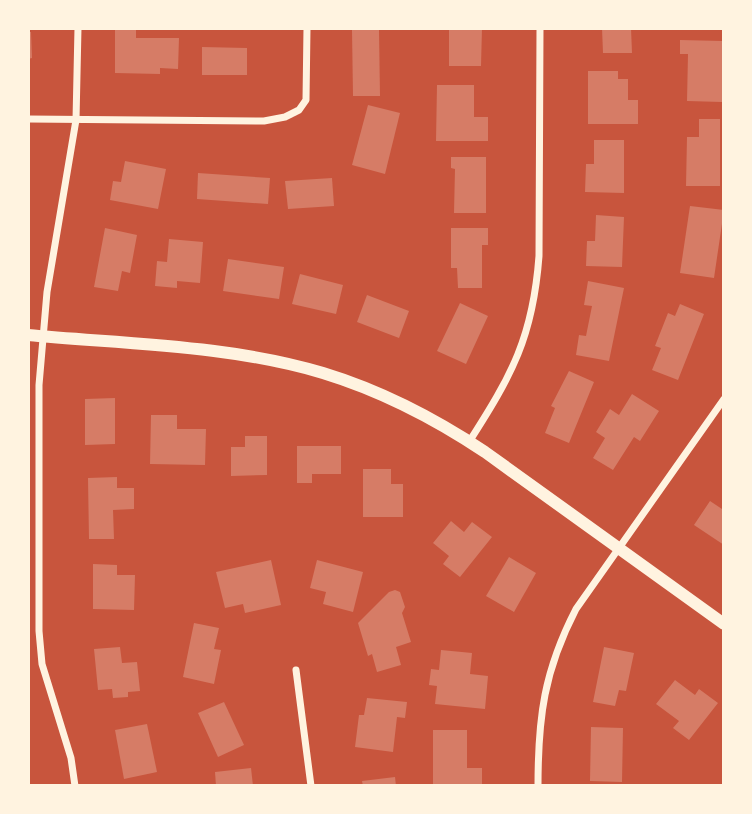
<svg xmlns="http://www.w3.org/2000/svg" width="752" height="814" font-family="Barlow,sans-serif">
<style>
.building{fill:#d67c66}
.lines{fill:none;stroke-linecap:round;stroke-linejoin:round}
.minor{stroke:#fff3e0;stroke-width:7}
.tertiary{stroke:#fff3e0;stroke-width:12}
</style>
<rect width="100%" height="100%" fill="#c8553d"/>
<g class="building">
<polygon points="449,28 482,28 481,66 449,66"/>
<polygon points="602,28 631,28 632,53 603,53"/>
<polygon points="115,30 136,30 136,38 179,38 178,69 160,68 160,74 115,73"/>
<polygon points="352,30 379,30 380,96 353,96"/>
<polygon points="28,32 31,32 32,58 28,59"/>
<polygon points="680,40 723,41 722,102 687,101 688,54 680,54"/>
<polygon points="202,47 247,48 247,75 202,75"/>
<polygon points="588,71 618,71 618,79 628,79 628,100 638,100 638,124 588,124"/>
<polygon points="437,85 474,85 474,117 488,117 488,141 436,141"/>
<polygon points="368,105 400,113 385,174 352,165"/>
<polygon points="699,119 720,119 720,186 686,186 687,137 699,137"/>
<polygon points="594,140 624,140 624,193 585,192 586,164 594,164"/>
<polygon points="451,157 486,157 486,213 454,213 455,169 451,168"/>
<polygon points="125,161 166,169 158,209 110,200 113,181 121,182"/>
<polygon points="198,173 270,178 268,204 197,199"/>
<polygon points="332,178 334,206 288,209 285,181"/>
<polygon points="690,206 724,210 714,278 680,273"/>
<polygon points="596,215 624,217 622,267 586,266 587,241 595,241"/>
<polygon points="105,228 137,235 130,273 122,271 118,291 94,287"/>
<polygon points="451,228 488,228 488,245 482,245 482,288 458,288 457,268 451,268"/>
<polygon points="169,239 203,242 200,283 177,281 177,288 155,286 157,261 167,262"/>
<polygon points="228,259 284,267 279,299 223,291"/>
<polygon points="300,274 343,285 336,314 292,304"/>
<polygon points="588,281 624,288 609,361 576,355 579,335 586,336 592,306 584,305"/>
<polygon points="367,295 409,311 399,338 357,322"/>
<polygon points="460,303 488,316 466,364 437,351"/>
<polygon points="680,304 704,314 678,380 652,370 661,348 655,346 668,313 675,316"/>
<polygon points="569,371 594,382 569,443 545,433 555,408 551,406"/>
<polygon points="632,394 659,411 640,441 634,437 613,470 593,458 605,438 596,432 610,409 619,415"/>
<polygon points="115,398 115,444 85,445 85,399"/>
<polygon points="151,415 177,415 177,429 206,429 205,465 150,464"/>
<polygon points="245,436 267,436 267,475 231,476 231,447 245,447"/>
<polygon points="297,446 341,446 341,474 312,474 312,483 297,483"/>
<polygon points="363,469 391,469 391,484 403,484 403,517 363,517"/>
<polygon points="117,477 117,488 134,488 134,509 113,510 114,539 89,539 88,478"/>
<polygon points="710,501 722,509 724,506 724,545 694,525"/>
<polygon points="451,521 464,532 472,522 492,537 460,577 443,564 449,556 433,543"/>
<polygon points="509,557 536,573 514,612 486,596"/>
<polygon points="271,560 281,605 245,613 243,604 225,608 216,572"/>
<polygon points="317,560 363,572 353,612 323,604 326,592 310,588"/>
<polygon points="93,564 117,565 117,575 135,575 134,610 93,609"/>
<polygon points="395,590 400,592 405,607 402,613 411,642 396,647 401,665 377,672 372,654 368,656 358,623 389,592"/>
<polygon points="194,623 219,628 214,649 221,650 214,684 183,677"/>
<polygon points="120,647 122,663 137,662 140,691 128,692 128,697 113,698 112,689 98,690 94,649"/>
<polygon points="604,647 634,653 626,691 619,690 615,706 593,702"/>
<polygon points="441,650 472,653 470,674 488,676 485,709 435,704 437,686 429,685 431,669 439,670"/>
<polygon points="675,680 695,695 699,689 718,703 689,740 673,728 679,721 656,704"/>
<polygon points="367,698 407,702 405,718 397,717 393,752 355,747 359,715 364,715"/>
<polygon points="224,702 244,745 218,757 198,713"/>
<polygon points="147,724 157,772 124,779 115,730"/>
<polygon points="591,727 623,728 622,782 590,781"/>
<polygon points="433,730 467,730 467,768 482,768 482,786 433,786"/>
<polygon points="251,768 253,786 216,786 215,772"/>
<polygon points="395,777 396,786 363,786 362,781"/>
</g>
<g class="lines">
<g class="minor">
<polyline points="28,119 264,121 285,117 299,110 306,100 307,28"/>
<path d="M469,442C512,375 533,337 539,256L540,28"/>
<polyline points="296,670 311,786"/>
<polyline points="75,786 71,758 42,664 39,631 39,385 47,292 76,120 78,28"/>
<path d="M538,786C538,717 544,671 576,609L724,399"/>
</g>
<path class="tertiary" d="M28,335C125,344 230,345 323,373C382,391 434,418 485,452L724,624"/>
</g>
<rect width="752" height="814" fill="none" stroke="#fff3e0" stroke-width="60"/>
</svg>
